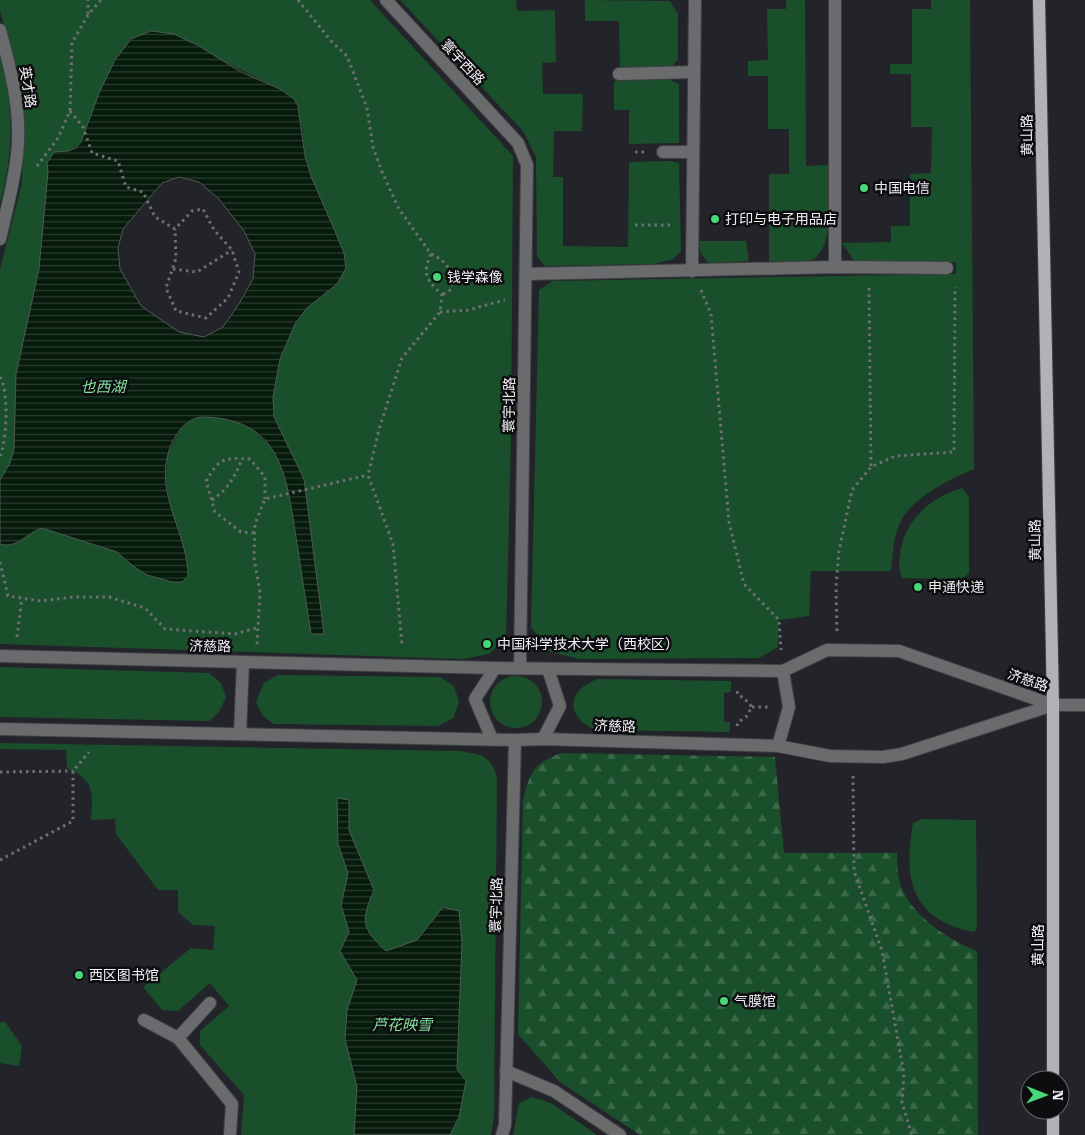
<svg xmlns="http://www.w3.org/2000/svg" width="1085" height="1135" font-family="'Roboto Serif','Noto Sans SC',serif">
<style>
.grass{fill:#1a4f2b}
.forest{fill:url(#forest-firs)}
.water{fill:url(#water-rules);stroke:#4c5b52;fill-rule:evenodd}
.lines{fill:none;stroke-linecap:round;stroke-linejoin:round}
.minor-casing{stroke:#404145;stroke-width:14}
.major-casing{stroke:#404145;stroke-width:14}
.path{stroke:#6f7074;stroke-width:3;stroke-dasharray:2.5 4;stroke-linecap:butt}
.minor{stroke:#6a6b6d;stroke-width:12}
.major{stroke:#b0b2b7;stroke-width:12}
.poi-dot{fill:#48d779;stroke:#0d0d10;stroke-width:2}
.labels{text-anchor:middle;stroke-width:5;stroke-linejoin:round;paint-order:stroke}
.street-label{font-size:14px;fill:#f0f0f4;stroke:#0d0d10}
.poi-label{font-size:14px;fill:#f0f0f4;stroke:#0d0d10;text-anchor:start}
.water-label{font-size:15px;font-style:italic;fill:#84e19c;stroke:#0d0d10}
</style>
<defs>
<pattern id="forest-firs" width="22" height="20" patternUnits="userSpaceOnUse" patternTransform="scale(1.25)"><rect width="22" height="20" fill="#1a4f2b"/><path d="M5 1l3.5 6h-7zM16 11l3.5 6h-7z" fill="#3c694a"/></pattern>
<pattern id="water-rules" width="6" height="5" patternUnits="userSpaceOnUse" patternTransform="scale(1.25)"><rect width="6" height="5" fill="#061b0c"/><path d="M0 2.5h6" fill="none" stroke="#2b3c30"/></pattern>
</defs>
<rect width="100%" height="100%" fill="#232429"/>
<g class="grass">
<path d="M0,0H370L513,156L511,438L506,638L489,654L463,659L0,644V544C18,549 26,533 42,528L117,552L133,566L148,575L172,582H182L187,559L170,507L166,478L167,457L182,425L199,416L225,418L250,427L272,448L286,474L311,634H324L304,479L274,417L273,397L280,359L295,324L307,308L337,284L344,253L311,176L305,156L302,126L280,89L221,60L151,31L131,39L115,60L81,142C73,151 66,152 54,152L47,163L48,172L39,269L16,374L14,449L10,463L0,480V270L22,183L24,116L14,55L0,11Z"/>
<polygon points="400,0 516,0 517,11 555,10 556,62 542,63 543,94 583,94 582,131 554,131 553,177 563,177 563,246 628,247 629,162 671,161 679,163 681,251 673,259 653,264 545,266 537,257 536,157 523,131"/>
<polygon points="585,0 670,1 678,14 678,59 671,68 620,69 619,21 585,21"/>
<path d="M786,0H805L806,166L829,165C828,188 836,249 812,260C804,264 779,261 769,261V174H789V129H768V76H748V61L768,60L767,9H786Z"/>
<path d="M931,0H970L974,469C950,479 913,497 901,521C893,536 893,554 891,571H811L809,616L779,620L778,647L759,658L580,659L550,652L531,627L539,290L553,281L956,274V262H855L842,243L891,242V226H910V174L931,173L932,127H911V74H890V64H912V9H931Z"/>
<path d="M0,55C14,108 14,150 0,203Z"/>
<polygon points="668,79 679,84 679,143 629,144 629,110 614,110 614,81"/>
<polygon points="698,241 746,241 749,261 709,263 701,254"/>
<path d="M962,488L969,497V573L963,579L902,578C898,568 899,559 901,548C908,517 932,497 962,488Z"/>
<polygon points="0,667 209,673 221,683 226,697 219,712 209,721 0,717"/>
<polygon points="278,675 440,677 454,686 459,702 453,718 438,726 274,724 263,716 256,702 264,683"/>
<circle cx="516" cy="702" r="26"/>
<path d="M598,679L731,681V692L724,693V722H730V732L596,730C565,717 566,690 598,679Z"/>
<path d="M0,743L459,751C482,755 490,754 497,778L494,1118L491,1135H241L244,1095L200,1045V1031L229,1006L210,983L178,1011L162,1010L143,987L191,948L213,950L215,926L193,925L178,912V890H158L116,834L115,819L91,820C93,792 95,781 67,768L66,750L0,749Z"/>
<path d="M922,819L976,820L977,927L974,932C911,920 903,879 913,823Z"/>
<polygon points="0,1022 5,1022 22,1046 19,1066 0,1063"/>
<polygon points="532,1097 551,1103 597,1135 513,1135 519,1103"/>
</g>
<path class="forest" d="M562,753L775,757L784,853H897C897,861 897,871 899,880C908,914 947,939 977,951L978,1135H640L560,1082L518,1034L523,800C530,772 534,763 562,753Z"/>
<g class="water">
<path d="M151,31L174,34L199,46L241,72L280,89L294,99L298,106L305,156L311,176L334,229L344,253L346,268L337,284L307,308L295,324L280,359L273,397L274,417L304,479L324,634H311C306,602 301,569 296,537C286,474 281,420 205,417C184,416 171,440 167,458C158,499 188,536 188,576L182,582H172L147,575L133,566L117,552L42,528C26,533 18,549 0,544V480L10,463L14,449L16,374L39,269L48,172L47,163L54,152L68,151L76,148L81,142L99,93L115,60L131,39ZM179,177L199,182L219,199L244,231L255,254L253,279L239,304L223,327L204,337L179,332L141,306L120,269L118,248L123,229L162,183Z"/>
<path d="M337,798L349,800V830L374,890C361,921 361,928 386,951L417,940L443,907L459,911L462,942L457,1069L466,1081L459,1117L450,1135H354L357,1087L345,1039L347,1010L357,980L340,951L349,932L341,905L348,873L338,844Z"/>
</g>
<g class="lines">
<defs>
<g id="minor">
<polyline points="386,0 518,143 527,165 520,668"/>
<path d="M0,30C11,70 22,113 17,155C14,183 6,212 0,239"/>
<polyline points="619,74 694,72"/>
<polyline points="663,152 693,152"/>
<polyline points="835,267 835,0"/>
<polyline points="692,271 695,0"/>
<polyline points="527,274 835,267 947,268"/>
<polyline points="0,656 495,668 783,671 827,650 899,651 1053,705"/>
<polyline points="0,729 515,740 543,739 778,746 830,756 883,757 902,754 1053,705 1085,705"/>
<polyline points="240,734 243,662"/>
<polyline points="492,739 475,699 495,668"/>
<polyline points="543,739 560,706 548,669"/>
<polyline points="778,746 789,707 783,671"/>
<polyline points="144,1020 178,1038 210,1003"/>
<polyline points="178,1038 232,1104 230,1135"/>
<polyline points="506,1071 554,1091 620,1135"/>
<polyline points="502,1135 505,1125 515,740"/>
</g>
<g id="major">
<polyline points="1039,0 1053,705 1053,1080"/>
<polyline points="1053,1135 1053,1110"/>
</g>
</defs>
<use href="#minor" class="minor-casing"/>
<use href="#major" class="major-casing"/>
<g class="path">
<path d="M298,0L332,42L347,56L367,108L373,147L382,172L399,209L431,254C422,275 426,279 442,295L440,312L402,358L380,426L368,475L393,544L402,645"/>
<polyline points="88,14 88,0"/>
<polyline points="70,111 83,127 92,153 118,161 126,187 143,192 155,217 175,229 192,211 203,209 214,230 232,250 239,272 228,298 206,318 176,311 166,288 176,258 175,229"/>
<polyline points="635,152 645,152"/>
<polyline points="37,166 58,138 70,111 72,43 88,15 101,0"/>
<polyline points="635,225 672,225"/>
<path d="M431,254C448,261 452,271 452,289L442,295"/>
<polyline points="173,269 197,272 232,250"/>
<polyline points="869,288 871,467"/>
<polyline points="701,290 711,314 729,522 744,584 779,620 781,650"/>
<polyline points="440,312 468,310 505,300"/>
<path d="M0,377C9,391 7,441 0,456"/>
<path d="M212,500C228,489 235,477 242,459"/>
<path d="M254,533L241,532L215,512L206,481C220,457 224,458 250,459L265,477V499"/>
<polyline points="0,562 8,596 41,601 73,597 109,597 145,608 165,629 235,634 259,627"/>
<polyline points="837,631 836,587 839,551 852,490 871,467 895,456 954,452 955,287"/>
<polyline points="17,637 22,598"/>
<polyline points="257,644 260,592 254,558 255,524 265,499 368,475"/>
<polyline points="752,707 769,707"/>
<polyline points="737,726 738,722 746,717 752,707 744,698 738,695 737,691"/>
<polyline points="0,772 73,771"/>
<polyline points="853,776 854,871 882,951 904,1074 902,1103 912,1135"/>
<polyline points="0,860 73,821 73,771 89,752"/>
</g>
<use href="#minor" class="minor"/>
<use href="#major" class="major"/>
</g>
<g class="poi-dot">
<circle cx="864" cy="188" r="5"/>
<circle cx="715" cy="219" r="5"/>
<circle cx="437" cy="277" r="5"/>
<circle cx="918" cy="587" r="5"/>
<circle cx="487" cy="644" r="5"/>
<circle cx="79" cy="975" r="5"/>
<circle cx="724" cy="1001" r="5"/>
</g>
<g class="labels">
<g class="street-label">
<text transform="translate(463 62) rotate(47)" y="5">寰宇西路</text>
<text transform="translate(28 87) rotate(81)" y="5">英才路</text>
<text transform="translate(1027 135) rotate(-91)" y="5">黄山路</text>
<text transform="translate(509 405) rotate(-89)" y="5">寰宇北路</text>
<text transform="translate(1035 540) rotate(-91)" y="5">黄山路</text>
<text transform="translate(210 646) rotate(1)" y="5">济慈路</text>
<text transform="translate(1028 680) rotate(19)" y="5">济慈路</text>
<text transform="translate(615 726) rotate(2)" y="5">济慈路</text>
<text transform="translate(496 905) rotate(-88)" y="5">寰宇北路</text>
<text transform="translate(1038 945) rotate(-90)" y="5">黄山路</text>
</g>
<g class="poi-label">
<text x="874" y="193">中国电信</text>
<text x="725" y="224">打印与电子用品店</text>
<text x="447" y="282">钱学森像</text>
<text x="928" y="592">申通快递</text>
<text x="497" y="649">中国科学技术大学（西校区）</text>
<text x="89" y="980">西区图书馆</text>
<text x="734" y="1006">气膜馆</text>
</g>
<g class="water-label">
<text x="103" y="392">也西湖</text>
<text x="402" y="1030">芦花映雪</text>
</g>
</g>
<g transform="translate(1045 1095) rotate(91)"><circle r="24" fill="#0d0d10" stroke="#68686b"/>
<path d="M0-4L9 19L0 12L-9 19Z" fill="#48d779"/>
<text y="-8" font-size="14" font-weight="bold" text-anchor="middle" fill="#f0f0f4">N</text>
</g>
</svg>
